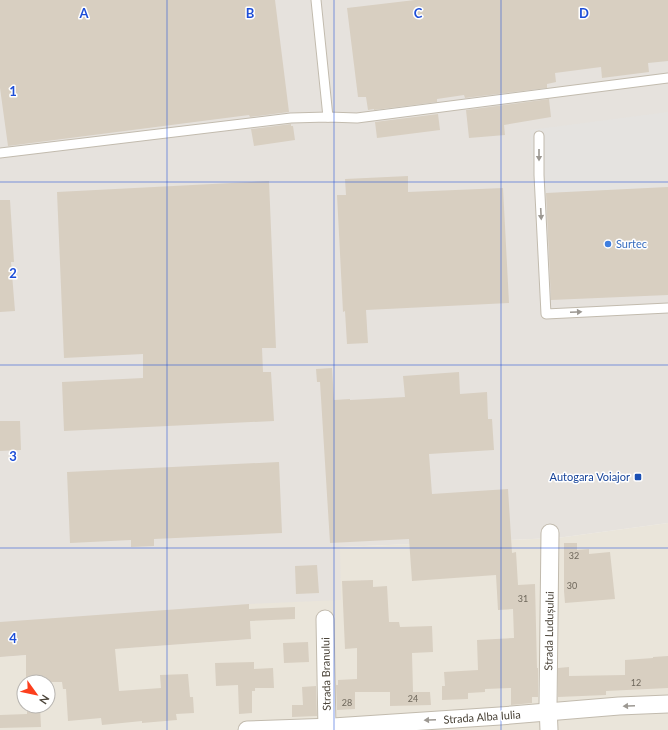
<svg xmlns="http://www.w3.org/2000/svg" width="668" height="730" font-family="Lato,sans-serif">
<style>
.residential{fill:#eae5da;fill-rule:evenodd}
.industrial{fill:#e6e2dd}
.parking{fill:#e5e3e0}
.building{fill:#d8cfc1}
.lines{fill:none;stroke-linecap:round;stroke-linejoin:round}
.lane-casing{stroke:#c2bbae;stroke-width:11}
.street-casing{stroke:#c2bbae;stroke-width:19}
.lane{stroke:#fff;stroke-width:9}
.street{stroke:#fff;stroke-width:17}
.oneway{fill:#9c9892}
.grid{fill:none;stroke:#1d4ed8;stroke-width:1;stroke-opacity:0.55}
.shop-dot{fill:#3f7fe0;stroke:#fff;stroke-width:1.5}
.transit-dot{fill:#1a4fb4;stroke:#fff;stroke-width:1.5}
.labels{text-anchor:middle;stroke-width:3;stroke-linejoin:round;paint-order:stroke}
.number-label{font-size:9px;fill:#6e675b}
.shop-label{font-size:11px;fill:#366cbe;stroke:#fff;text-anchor:start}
.transit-label{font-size:11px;fill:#164399;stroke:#fff;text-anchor:end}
.street-label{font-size:11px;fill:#4b4439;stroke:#fff}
.grid-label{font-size:13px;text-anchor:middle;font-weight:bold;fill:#1d4ed8;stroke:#fff;stroke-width:3;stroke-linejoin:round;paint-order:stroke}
</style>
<rect width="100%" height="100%" fill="#f6f3ec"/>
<path class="residential" d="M668,523V730H0V657L251,639L249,604L340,547L557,538ZM24,682H48V706H24Z"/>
<polygon class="industrial" points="0,0 668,0 668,523 557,538 340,547 341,600 249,604 251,639 0,657"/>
<polygon class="parking" points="668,112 668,187 534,194 530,130"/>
<g class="building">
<polygon points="0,0 275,0 289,112 250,117 249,115 8,146 0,88"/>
<polygon points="415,0 668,0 668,61 648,63 649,72 602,78 601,67 555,73 556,82 547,84 547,88 465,98 464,95 437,99 437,102 374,110 374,109 368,110 366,97 358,97 347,8"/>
<polygon points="549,99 551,117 504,125 505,135 469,138 466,110"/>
<polygon points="438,114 440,130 377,138 375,122"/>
<polygon points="291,124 291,126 293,126 295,140 254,146 251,129"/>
<polygon points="408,176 408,192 503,188 509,303 366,310 368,343 347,344 345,311 343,312 337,195 346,195 345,179"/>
<polygon points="269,181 276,348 262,348 263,372 271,372 274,421 64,431 62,382 143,378 143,354 64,358 57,192"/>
<polygon points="668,187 668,295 551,300 546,193"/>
<polygon points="0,200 10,200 14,262 11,262 15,311 0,312"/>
<polygon points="332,368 334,400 350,399 350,400 405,397 403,376 459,372 460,394 487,392 488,419 492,419 494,450 429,454 432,494 508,489 512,553 516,552 518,585 535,584 537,668 538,668 538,697 532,697 532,703 511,705 511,688 485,689 485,692 468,693 468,699 442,700 442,686 445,686 444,672 478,670 477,640 514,638 513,609 498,610 496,575 412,581 409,539 330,543 320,382 317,382 316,369"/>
<polygon points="0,421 20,421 21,450 0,451"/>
<polygon points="279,462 282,533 154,539 154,546 131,547 131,540 70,543 67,472"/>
<polygon points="564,543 577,543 577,550 589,549 589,554 610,552 615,599 565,603 564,591"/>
<polygon points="317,565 319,593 296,594 295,566"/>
<polygon points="373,580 373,587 387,586 389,622 399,622 400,627 432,626 433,652 412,653 413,692 430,692 431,705 390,706 390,692 355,692 355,709 337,710 336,685 338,685 338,680 357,679 357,648 345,649 342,581"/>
<polygon points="249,604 249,609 295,607 295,619 250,621 251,639 115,649 119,691 161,688 160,675 188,674 190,697 193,697 194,713 176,714 177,720 142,723 142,721 102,725 101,718 68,721 66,689 63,689 62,682 26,682 26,655 0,657 0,622"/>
<polygon points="308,642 309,662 284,663 283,643"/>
<polygon points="668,656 668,688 606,691 606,695 558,697 558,668 569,667 569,676 625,675 625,660 653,658 653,657"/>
<polygon points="254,662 254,669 273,668 274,688 255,688 255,691 252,691 252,713 239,714 238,685 216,686 215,663"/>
<polygon points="316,686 317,716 292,717 292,705 303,705 302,687"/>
<polygon points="27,706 40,706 41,727 0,728 0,715 27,714"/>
</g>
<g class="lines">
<defs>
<g id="lane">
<polyline points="316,0 328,117"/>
<polyline points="539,136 539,175 546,314 668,308"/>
<polyline points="0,153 291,118 328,117 357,118 668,78"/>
</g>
<g id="street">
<polyline points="325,619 327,730"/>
<polyline points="247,730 333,727 500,716 619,706 668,704"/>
<polyline points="549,730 548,706 550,533"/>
</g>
</defs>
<use href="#lane" class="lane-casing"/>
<use href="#street" class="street-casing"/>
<use href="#lane" class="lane"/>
<use href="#street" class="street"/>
</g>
<defs><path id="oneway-solid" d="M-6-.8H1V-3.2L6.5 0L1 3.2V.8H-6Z"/></defs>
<g class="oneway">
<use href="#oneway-solid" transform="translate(539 155) rotate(90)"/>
<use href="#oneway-solid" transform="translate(541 214) rotate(87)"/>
<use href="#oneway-solid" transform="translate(576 312) rotate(-3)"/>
<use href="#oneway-solid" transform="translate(629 706) rotate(177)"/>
<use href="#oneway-solid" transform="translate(430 720) rotate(177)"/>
</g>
<path class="grid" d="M167,0V730M334,0V730M501,0V730M0,182H668M0,365H668M0,548H668"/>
<circle class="shop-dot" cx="608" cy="244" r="4"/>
<rect class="transit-dot" x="634" y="473" width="8" height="8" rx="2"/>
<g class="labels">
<g class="number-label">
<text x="574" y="559">32</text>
<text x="572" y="589">30</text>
<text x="523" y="602">31</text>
<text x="636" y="686">12</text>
<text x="413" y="702">24</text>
<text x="347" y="706">28</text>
</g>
<g class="shop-label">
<text x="616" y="248">Surtec</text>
</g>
<g class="transit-label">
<text x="630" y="481">Autogara Voiajor</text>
</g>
<g class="street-label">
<text transform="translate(549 631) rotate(-89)" y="4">Strada Ludușului</text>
<text transform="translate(326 674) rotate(-91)" y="4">Strada Branului</text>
<text transform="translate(482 717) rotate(-4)" y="4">Strada Alba Iulia</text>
</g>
</g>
<g class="grid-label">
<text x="84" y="18">A</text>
<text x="250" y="18">B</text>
<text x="418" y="18">C</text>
<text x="584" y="18">D</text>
<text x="13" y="96">1</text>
<text x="13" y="278">2</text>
<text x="13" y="461">3</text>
<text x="13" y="643">4</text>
</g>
<g transform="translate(36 694) rotate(123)"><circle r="19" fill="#ffffff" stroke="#b7b4b0"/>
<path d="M0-3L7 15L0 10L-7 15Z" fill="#fc3f1d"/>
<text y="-6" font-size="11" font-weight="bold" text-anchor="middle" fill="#4b4439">N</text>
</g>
</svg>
